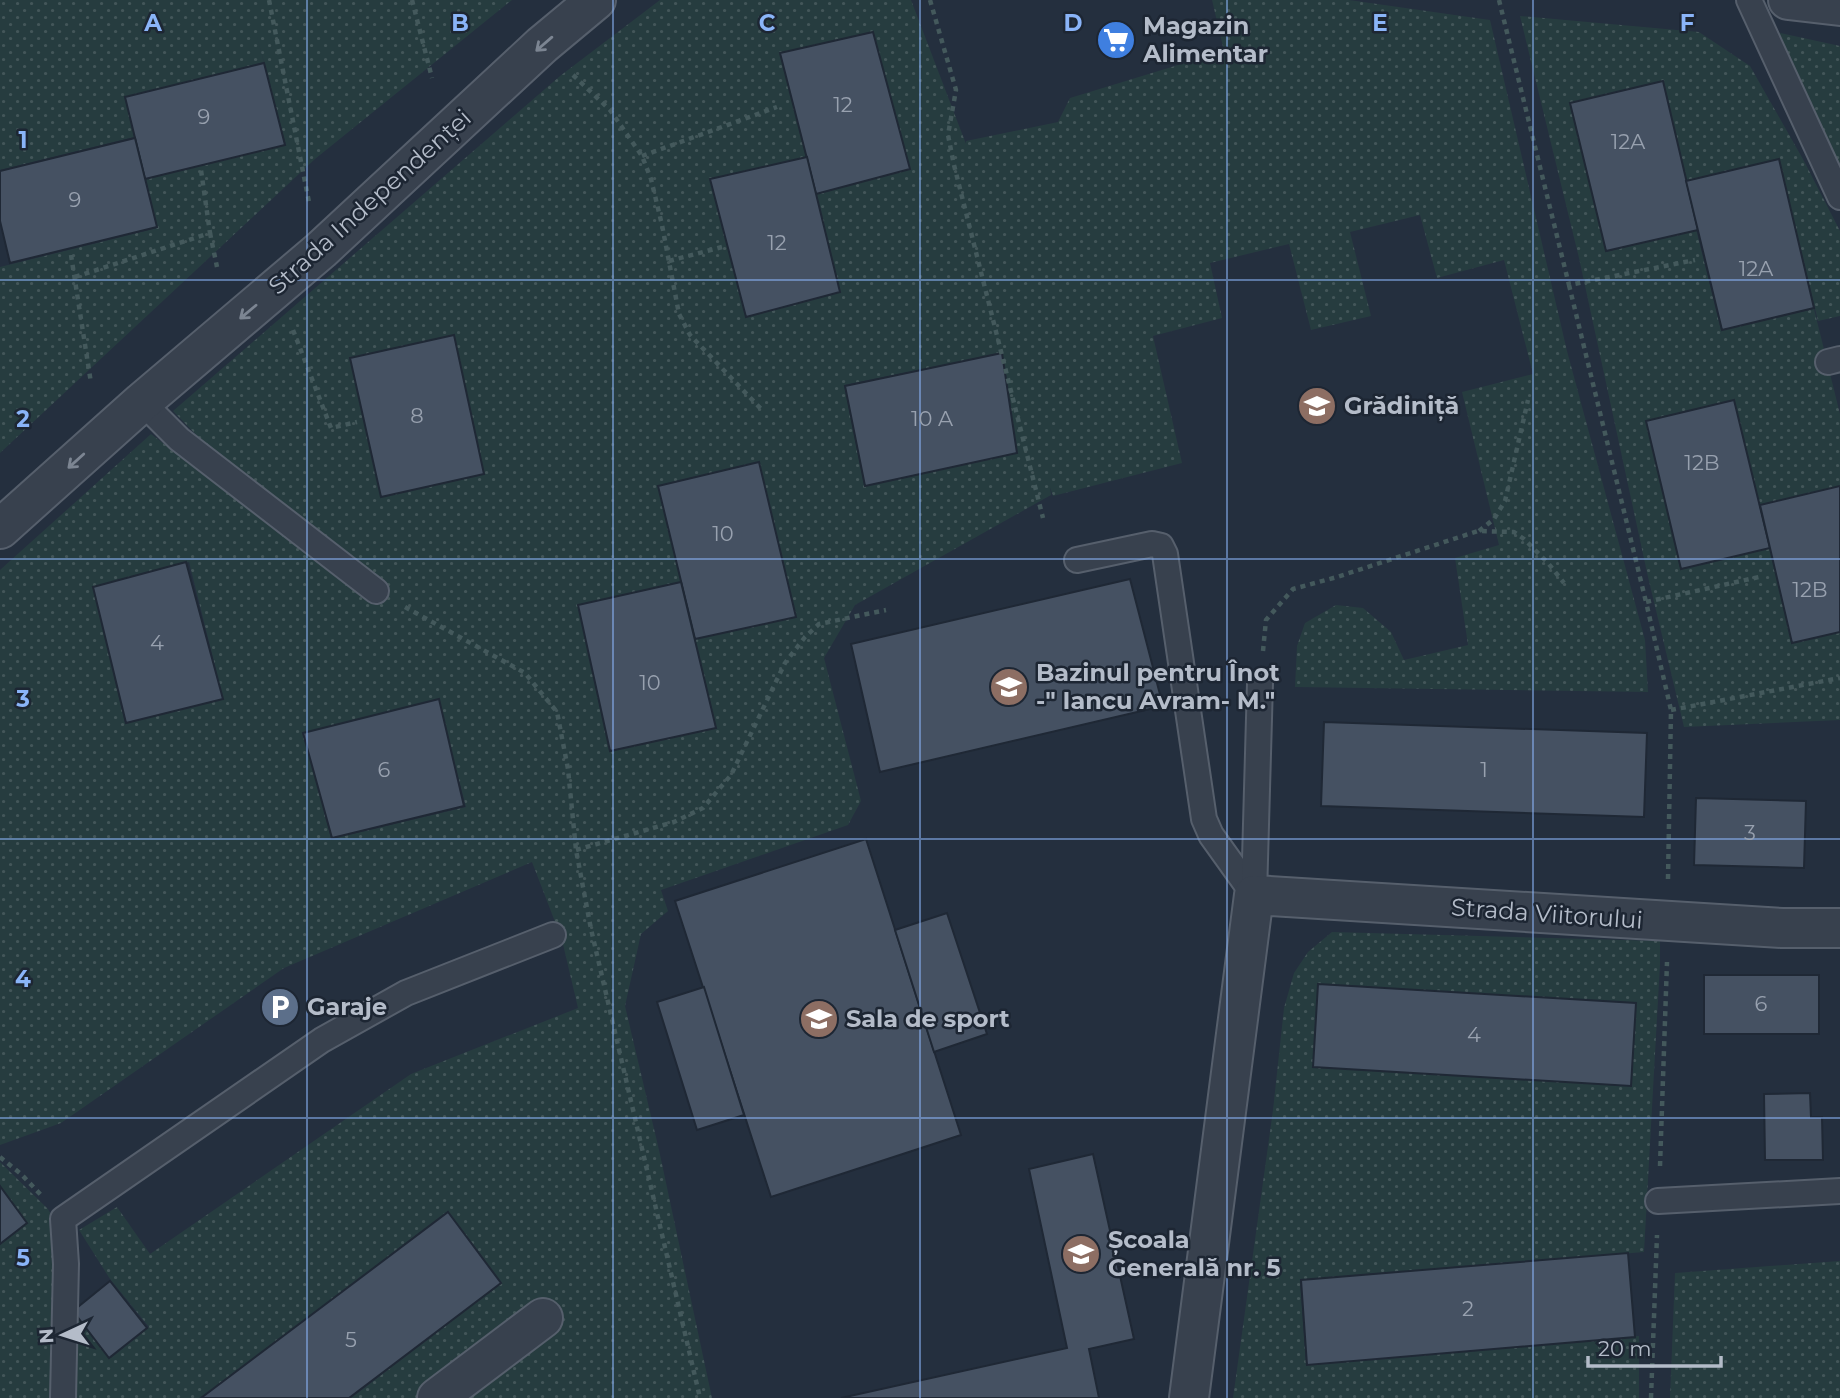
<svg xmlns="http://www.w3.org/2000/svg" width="1840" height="1398" font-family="Montserrat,sans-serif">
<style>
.grass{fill:url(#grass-dots);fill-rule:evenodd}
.building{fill:#455162;stroke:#1f2835;stroke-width:2}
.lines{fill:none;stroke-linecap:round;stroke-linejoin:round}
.service-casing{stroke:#565f6c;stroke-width:28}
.minor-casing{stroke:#565f6c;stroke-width:42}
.tertiary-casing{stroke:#565f6c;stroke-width:42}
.path{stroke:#44595c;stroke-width:4.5;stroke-dasharray:5 5;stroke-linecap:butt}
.service{stroke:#38414e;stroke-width:24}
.minor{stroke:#38414e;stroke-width:38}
.tertiary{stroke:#38414e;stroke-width:38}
.oneway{stroke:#7c8592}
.grid{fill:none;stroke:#8ab4f8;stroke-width:2;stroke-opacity:0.55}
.labels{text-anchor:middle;stroke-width:5;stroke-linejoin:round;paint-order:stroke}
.number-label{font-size:21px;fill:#98a1af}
.poi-label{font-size:24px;font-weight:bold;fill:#b4bcc9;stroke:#1d2633;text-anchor:start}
.street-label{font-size:24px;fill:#b4bcc9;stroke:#1d2633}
.grid-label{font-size:23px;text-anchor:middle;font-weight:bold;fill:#8ab4f8;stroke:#1d2633;stroke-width:5;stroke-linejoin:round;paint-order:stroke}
</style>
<defs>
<pattern id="grass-dots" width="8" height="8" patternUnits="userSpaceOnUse" patternTransform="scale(1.75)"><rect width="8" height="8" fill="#263c3f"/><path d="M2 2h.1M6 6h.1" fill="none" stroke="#435659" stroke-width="1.8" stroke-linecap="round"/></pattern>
</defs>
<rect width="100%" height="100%" fill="#242f3e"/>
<g class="grass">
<polygon points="0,0 512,0 315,159 0,453 0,267 157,228 146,179 286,145 256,33 264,62 125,97 134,137 0,170"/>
<path d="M660,0H911L966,144V141L1058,122L1070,98L1224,51L1212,0H1349L1490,20L1567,351L1645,640L1648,692L1295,687L1297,646L1305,623L1336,605L1363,608L1391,632L1404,660L1468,645L1455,558L1499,545L1462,392L1533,374L1504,260L1437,278L1420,215L1350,232L1371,316L1311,330L1289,244L1210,263L1222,318L1153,336L1182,463L1053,496L1050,487L1051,495L855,605L824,658L861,801L848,825L661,890L668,911L641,934L625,1006L659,1150L712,1398H456L544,1301L416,1398H351L502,1283L448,1211L201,1398H71L74,1314L111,1358L149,1327L110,1279L79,1230L117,1207L150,1254L411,1074L578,1008L562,940L532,862L284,968L61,1123L0,1145V570L151,434L373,602L210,449L173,411L560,76ZM1002,353L1017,453L864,485L844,385ZM189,562L223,698L125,723L93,587ZM438,700L466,807L331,839L304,733Z"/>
<polygon points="1520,16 1699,32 1750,66 1804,161 1840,231 1840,316 1818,321 1779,159 1686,181 1663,81 1570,103 1606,252 1696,229 1721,330 1814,309 1840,414 1840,720 1684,727 1648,577 1579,258"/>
<polygon points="1771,31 1840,46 1840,182"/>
<polygon points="1332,932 1660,941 1660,964 1644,1252 1300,1281 1306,1365 1639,1336 1639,1398 1233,1398 1273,1110 1284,1008 1294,973 1308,952"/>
<polygon points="0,1162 48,1209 58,1228 53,1398 0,1398 0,1245 28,1223 0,1186"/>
<polygon points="1840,1261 1840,1398 1670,1398 1675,1273"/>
</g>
<g class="building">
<polygon points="873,32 910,169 816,194 780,53"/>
<polygon points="264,63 285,145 145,179 125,97"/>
<polygon points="1663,81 1698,230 1606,251 1570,103"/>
<polygon points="135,138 157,227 10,263 0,221 0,171"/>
<polygon points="807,157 840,292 746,317 710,179"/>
<polygon points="1779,159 1814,308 1722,330 1686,181"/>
<polygon points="454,335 484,474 381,497 350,358"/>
<polygon points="1002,353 1017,453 865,486 845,386"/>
<polygon points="1734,400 1770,548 1681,569 1646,421"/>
<polygon points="759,462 796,617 695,639 658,486"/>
<polygon points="1840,486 1840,632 1792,643 1760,505"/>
<polygon points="186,562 223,699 126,723 93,587"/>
<polygon points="1130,579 1163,706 880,772 851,644"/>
<polygon points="681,582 716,728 610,751 578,605"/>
<polygon points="439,699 464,806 332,838 303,733"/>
<polygon points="1324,722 1647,733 1644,817 1321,806"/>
<polygon points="1696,798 1806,801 1804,868 1694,865"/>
<polygon points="866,839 961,1135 771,1197 675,901"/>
<polygon points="947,913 987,1034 934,1052 895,930"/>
<rect x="1704" y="975" width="115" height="59"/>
<polygon points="1318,984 1636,1003 1631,1086 1313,1067"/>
<polygon points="704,987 744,1115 697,1130 657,1002"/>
<polygon points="1810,1093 1811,1117 1822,1117 1823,1160 1765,1160 1764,1094"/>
<polygon points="1093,1154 1134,1339 1089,1349 1099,1398 841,1398 1067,1348 1029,1169"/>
<polygon points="0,1186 27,1223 0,1244"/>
<polygon points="448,1212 501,1283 349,1398 201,1398"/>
<polygon points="1628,1253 1635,1337 1307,1365 1301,1280"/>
<polygon points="110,1281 147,1328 109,1358 73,1311"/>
</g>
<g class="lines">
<defs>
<g id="service">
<polyline points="1749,0 1840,197"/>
<polyline points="1828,362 1840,359"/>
<polyline points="142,402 179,439 376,591"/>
<polyline points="1077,560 1152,544 1161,546 1165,554 1204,819 1211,835 1254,895"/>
<polyline points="1254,895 1260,683"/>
<polyline points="1658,1201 1840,1191"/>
<polyline points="63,1398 66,1264 63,1219 322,1040 406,993 553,935"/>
</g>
<g id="minor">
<polyline points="437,1398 543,1318"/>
<polyline points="1189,1398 1254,895 1782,928 1840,928"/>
</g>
<g id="tertiary">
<polyline points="1788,0 1840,6"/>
<polyline points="0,529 142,402 321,250 542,45 596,0"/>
</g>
</defs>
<use href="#service" class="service-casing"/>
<use href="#minor" class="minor-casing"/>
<use href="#tertiary" class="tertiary-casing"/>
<g class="path">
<polyline points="269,0 309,202"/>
<polyline points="412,0 432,78"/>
<polyline points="930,0 956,90 948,135 954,165 1043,518"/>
<polyline points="1499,0 1569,285 1695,260"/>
<polyline points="573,75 610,110 642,156 651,179 662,225 679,314 690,335 763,411"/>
<polyline points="642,156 777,107"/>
<polyline points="210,233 217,267"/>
<polyline points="71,255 91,383"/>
<polyline points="669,261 722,247"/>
<polyline points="75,277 210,233 201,170"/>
<polyline points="1569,285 1646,602"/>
<polyline points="293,330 331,428 357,422"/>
<polyline points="1479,531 1494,519 1505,501 1528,400"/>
<polyline points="405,607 525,673 557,712 568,769 576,850 591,929 700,1398"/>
<polyline points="1263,651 1266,620 1293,589 1337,577 1478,531 1514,532 1524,539 1548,563 1564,583"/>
<polyline points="1671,710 1840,678"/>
<polyline points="576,850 674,822 703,808 731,775 785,663 805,637 819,624 886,610"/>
<polyline points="1668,879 1671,710 1646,602 1759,577"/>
<polyline points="0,1157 21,1174 41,1195"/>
<polyline points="1660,1166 1667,962"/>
<polyline points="1651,1398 1657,1235"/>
</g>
<use href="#service" class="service"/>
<use href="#minor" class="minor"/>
<use href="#tertiary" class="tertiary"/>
</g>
<defs><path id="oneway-shaft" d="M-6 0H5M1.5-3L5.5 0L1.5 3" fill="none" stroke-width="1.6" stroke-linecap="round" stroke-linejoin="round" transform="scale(1.75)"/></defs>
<g class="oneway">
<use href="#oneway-shaft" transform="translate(544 44) rotate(139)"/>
<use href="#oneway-shaft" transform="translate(248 312) rotate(140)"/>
<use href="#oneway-shaft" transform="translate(76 461) rotate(138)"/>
</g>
<path class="grid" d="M307,0V1398M613,0V1398M920,0V1398M1227,0V1398M1533,0V1398M0,280H1840M0,559H1840M0,839H1840M0,1118H1840"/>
<defs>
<symbol id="supermarket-disc" viewBox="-11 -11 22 22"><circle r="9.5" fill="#3f7fe0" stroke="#1d2633"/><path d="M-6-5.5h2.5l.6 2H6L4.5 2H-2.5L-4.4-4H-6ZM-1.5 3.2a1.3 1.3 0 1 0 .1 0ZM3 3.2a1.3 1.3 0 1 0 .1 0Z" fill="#fff"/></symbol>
<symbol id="school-disc" viewBox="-11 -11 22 22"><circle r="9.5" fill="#8d6e63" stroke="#1d2633"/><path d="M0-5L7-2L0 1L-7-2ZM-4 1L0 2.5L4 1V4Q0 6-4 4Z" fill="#fff"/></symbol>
<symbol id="parking-disc" viewBox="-11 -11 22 22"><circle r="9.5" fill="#5c6f8a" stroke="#1d2633"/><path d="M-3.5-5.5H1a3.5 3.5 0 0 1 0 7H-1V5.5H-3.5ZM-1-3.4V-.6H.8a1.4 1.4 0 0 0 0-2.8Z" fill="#fff"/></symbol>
</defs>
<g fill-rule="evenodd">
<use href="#supermarket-disc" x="1094" y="18" width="44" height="44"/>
<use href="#school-disc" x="1295" y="384" width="44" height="44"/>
<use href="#school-disc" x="987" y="665" width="44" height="44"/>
<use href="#parking-disc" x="258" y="985" width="44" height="44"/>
<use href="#school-disc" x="797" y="997" width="44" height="44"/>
<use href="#school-disc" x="1059" y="1232" width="44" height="44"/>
</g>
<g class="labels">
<g class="number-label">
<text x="843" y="112">12</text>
<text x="204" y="124">9</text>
<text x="1628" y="149">12A</text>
<text x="75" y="207">9</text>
<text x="777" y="250">12</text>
<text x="1756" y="276">12A</text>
<text x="417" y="423">8</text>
<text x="932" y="426">10 A</text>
<text x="1702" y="470">12B</text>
<text x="723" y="541">10</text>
<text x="1810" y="597">12B</text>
<text x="157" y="650">4</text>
<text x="650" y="690">10</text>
<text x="384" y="777">6</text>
<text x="1484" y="777">1</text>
<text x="1750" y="840">3</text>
<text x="1761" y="1011">6</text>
<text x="1474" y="1042">4</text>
<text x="1468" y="1316">2</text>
<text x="351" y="1347">5</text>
</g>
<g class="poi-label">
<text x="1143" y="34">Magazin<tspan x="1143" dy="28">Alimentar</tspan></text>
<text x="1344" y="414">Grădiniță</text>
<text x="1036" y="681">Bazinul pentru Înot<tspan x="1036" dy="28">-" Iancu Avram- M."</tspan></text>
<text x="307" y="1015">Garaje</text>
<text x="846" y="1027">Sala de sport</text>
<text x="1108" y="1248">Școala<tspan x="1108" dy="28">Generală nr. 5</tspan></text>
</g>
<g class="street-label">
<text transform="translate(370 202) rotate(-42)" y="8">Strada Independenței</text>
<text transform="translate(1547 914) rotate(4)" y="8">Strada Viitorului</text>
</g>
</g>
<g class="grid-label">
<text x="153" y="31">A</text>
<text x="460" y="31">B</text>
<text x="767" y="31">C</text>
<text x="1073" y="31">D</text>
<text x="1380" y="31">E</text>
<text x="1687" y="31">F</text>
<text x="23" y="148">1</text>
<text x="23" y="427">2</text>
<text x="23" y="707">3</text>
<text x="23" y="987">4</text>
<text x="23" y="1266">5</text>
</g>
<g transform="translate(63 1335) rotate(266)" stroke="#1d2633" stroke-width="5" paint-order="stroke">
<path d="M0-5L12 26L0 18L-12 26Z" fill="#b4bcc9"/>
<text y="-10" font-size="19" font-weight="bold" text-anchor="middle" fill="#b4bcc9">N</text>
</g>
<path d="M1588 1356v10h133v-10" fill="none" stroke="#b4bcc9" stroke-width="3.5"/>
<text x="1598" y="1356" font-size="21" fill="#b4bcc9" stroke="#1d2633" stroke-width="5" paint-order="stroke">20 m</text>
</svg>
